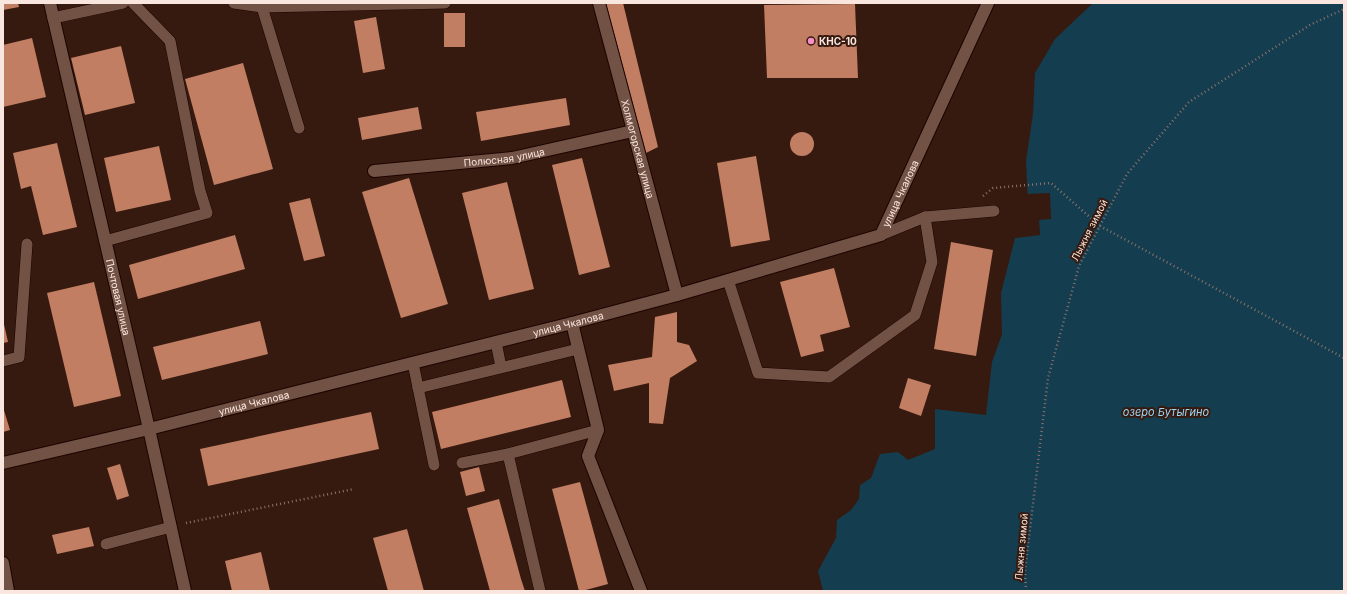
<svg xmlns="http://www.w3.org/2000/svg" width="1347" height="594" font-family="Inter,sans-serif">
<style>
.water{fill:#143d50}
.pier{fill:#361a0f}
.building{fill:#c17e63}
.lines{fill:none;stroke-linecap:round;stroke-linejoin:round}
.lane-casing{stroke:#1c0400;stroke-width:12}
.street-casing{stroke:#1c0400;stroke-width:14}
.path{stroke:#8a7269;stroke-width:2.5;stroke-dasharray:1 3;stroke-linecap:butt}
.lane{stroke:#735246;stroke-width:11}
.street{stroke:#735246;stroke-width:12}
.poi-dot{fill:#f98fc9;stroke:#361a0f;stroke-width:1.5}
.labels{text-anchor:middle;stroke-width:4;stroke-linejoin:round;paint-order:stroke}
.poi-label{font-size:10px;font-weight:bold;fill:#f9e6de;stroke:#361a0f;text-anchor:start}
.street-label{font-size:10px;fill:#f9e6de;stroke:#361a0f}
.water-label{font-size:11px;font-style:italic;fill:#9bd5f4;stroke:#361a0f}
</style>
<rect width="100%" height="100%" fill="#361a0f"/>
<polygon class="water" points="1093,3 1344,3 1344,591 823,591 818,571 836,538 837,520 851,510 859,499 860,485 871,478 880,454 898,452 908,460 935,449 935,409 986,415 992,362 1002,334 1001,293 1015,238 1040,235 1038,203 1028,203 1026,161 1033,114 1035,73 1055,39"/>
<polygon class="pier" points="1050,193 1051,219 1037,220 1036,205 1027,205 1026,194"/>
<g class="building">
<polygon points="3,3 18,3 19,7 3,10"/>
<polygon points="606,3 623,3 658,147 646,153"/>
<polygon points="855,4 858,78 767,78 764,5"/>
<rect x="444" y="13" width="21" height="34"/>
<polygon points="376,17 385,69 363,73 354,21"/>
<polygon points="32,38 46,97 3,107 3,45"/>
<polygon points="121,46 135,103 85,115 71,58"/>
<polygon points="243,63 273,169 214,185 185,79"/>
<polygon points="566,98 570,125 481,141 476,112"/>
<polygon points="418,107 422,129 362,140 358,118"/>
<circle cx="802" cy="144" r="12"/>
<polygon points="57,143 77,227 43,235 31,186 21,189 13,153"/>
<polygon points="159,146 171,200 116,212 104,158"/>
<polygon points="756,156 770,240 731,247 717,163"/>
<polygon points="582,158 610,267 579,275 552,165"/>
<polygon points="409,178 448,304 401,318 362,192"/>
<polygon points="507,182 534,289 489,300 462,193"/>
<polygon points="310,198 325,256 304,261 289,203"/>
<polygon points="235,235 245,269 138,299 129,265"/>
<polygon points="951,242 993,250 976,356 934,349"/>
<polygon points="834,268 850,327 820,335 824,351 801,357 780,282"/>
<polygon points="94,282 121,396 74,407 47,293"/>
<polygon points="677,312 677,342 689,345 697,361 670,378 663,424 649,423 649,383 614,391 608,365 652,357 655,317"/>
<polygon points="3,320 8,342 3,343"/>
<polygon points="260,321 268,354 162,380 153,347"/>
<polygon points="908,378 931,385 921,416 899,408"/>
<polygon points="562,380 571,417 441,449 432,412"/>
<polygon points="3,407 10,430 3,432"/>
<polygon points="371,412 379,449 208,486 200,449"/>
<polygon points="120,464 129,496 117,500 107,468"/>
<polygon points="479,467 485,491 466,496 460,472"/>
<polygon points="580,482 608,584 582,591 579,591 552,489"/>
<polygon points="499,499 521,579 525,591 490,591 467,508"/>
<polygon points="89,527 94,546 57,554 52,535"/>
<polygon points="407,529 424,591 388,591 373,538"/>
<polygon points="261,552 270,591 232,591 225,561"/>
</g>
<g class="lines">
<defs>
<g id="lane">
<polyline points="234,3 262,7 299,128"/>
<polyline points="264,3 262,7 445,3"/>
<polyline points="53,18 123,3"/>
<polyline points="881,235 925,217 994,211"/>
<polyline points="105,241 207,213 200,191 170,41 133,3"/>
<polyline points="728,280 758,373 829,377 915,315 932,262 925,217"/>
<polyline points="496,342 501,367"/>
<polyline points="3,361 19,357 27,244"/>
<polyline points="413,363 434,465"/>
<polyline points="418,388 578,349"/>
<polyline points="462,463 508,454"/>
<polyline points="106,544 171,527"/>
<polyline points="540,591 508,454 598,430"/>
</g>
<g id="street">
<path id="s1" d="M50,3L149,429L185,591"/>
<path id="s2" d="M599,3L677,295"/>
<path id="s3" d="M374,171L512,158L633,131"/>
<polyline points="572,323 598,430 588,456 641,591"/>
<path id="s4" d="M3,463L149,429L572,323L677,295L881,235L988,3"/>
<polyline points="3,563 8,591"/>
</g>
</defs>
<use href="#lane" class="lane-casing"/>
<use href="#street" class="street-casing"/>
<g class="path">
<polyline points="983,196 993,188 1051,183 1100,226 1344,358"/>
<polyline points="186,523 354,489"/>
<polyline points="1026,591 1025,571 1048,378 1079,266 1127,174 1189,102 1310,25 1344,9"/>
</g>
<use href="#lane" class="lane"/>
<use href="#street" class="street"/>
</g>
<circle class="poi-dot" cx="811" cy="41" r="4"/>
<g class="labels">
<g class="poi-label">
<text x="819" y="45">КНС-10</text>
</g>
<g class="street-label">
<text dy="4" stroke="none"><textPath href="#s2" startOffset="151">Холмогорская улица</textPath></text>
<text dy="4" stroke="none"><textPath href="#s3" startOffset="131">Полюсная улица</textPath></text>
<text dy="4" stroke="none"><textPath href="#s4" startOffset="953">улица Чкалова</textPath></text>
<text transform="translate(1089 230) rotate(-63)" y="4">Лыжня зимой</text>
<text dy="4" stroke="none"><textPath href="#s1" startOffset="302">Почтовая улица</textPath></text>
<text dy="4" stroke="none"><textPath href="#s4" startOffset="582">улица Чкалова</textPath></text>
<text dy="4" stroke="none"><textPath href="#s4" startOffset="258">улица Чкалова</textPath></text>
<text transform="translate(1021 547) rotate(-85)" y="4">Лыжня зимой</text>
</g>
<g class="water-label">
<text x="1166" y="416">озеро Бутыгино</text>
</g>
</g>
<rect width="1347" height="594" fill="none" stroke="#f9e6de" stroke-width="8"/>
</svg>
